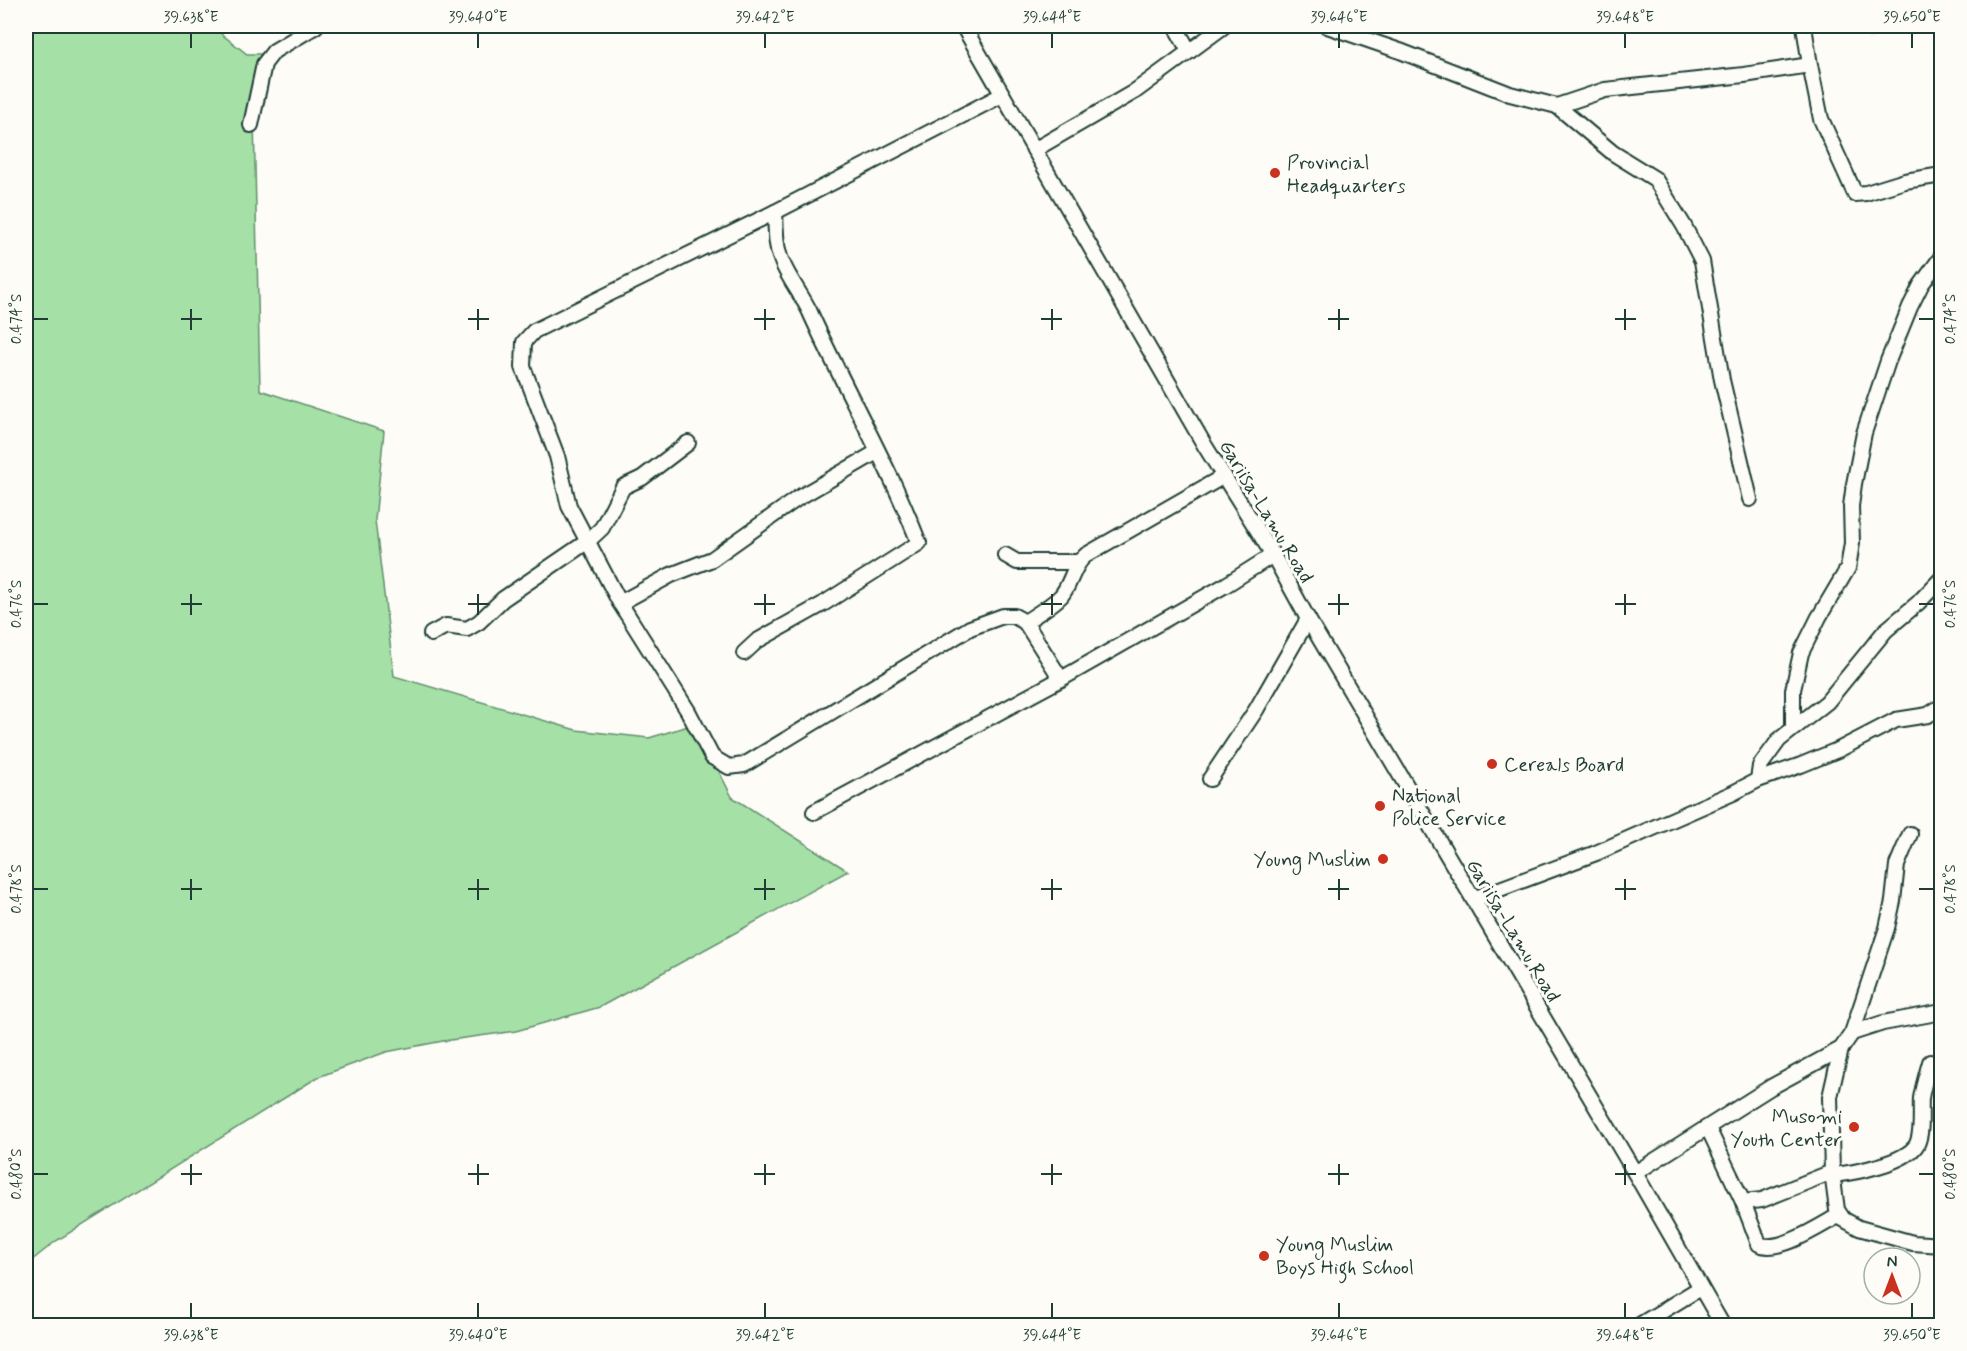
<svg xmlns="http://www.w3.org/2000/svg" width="1967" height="1351" font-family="Mynerve,sans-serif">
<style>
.built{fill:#fcede6}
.green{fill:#a5e0a6;stroke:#628e6d;stroke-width:1.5}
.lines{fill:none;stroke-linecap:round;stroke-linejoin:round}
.minor-casing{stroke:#1f3d34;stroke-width:18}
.minor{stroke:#fdfcf7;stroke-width:14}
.ticks{fill:none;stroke:#1f3d34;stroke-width:2}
.poi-dot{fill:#c8321e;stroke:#fdfcf7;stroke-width:2}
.labels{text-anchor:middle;stroke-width:6;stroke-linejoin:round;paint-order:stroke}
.poi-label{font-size:20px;fill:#1f3d34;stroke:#fdfcf7;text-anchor:start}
.street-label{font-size:20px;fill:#1f3d34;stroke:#fdfcf7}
.neatline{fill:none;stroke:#1f3d34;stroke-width:2}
.ticks-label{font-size:15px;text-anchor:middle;fill:#1f3d34}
</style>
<rect width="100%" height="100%" fill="#fdfcf7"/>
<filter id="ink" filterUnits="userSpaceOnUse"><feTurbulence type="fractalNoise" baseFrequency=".0167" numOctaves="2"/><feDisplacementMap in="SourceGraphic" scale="12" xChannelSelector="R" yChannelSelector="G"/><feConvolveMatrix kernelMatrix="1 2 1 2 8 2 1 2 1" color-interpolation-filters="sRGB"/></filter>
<g filter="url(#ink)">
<polygon class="built" points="1864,26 1909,26 1868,40"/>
<polygon class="green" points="26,26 211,26 247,54 269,54 254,119 260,390 384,431 375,520 394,676 576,730 649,738 695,724 732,797 848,871 600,1007 516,1031 443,1041 386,1052 318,1077 56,1241 26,1265"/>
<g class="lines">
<defs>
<g id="minor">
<polyline points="963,26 1205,446 1273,555 1308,619 1635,1173 1723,1326"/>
<polyline points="1175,26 1189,51"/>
<polyline points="1327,26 1400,51 1510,94 1557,106 1605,90 1744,75 1810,65 1804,26"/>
<polyline points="1810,65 1821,119 1855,194 1866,193 1905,181 1942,175"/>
<polyline points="1002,95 775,212 534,331 524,342 523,367 557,456 569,506 620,603 688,711 712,757 729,767 744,765 970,628 1003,616 1014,616 1025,622 1061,679 1224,586 1273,555"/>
<polyline points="1557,106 1613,153 1655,179 1684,226 1702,261 1722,380 1750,499"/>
<polyline points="251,125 264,64 274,51 316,26"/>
<polyline points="1034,150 1134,92 1224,26"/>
<polyline points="1005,555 1017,562 1077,562"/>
<polyline points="620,603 671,575 712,559 798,498 877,452"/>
<path d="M1025,622C1037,614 1051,606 1061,596C1072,583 1072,566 1086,555L1224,476"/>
<polyline points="431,634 446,626 467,629 479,622 503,599 588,541 602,528 623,487 642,478 688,443"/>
<path d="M744,653L757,641L823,604L919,543C888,463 844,388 809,310C801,294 789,279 782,262C775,247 776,229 775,212"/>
<polyline points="1793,728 1793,690 1801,653 1819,617 1848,568 1852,543 1851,506 1854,484 1864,433 1888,361 1910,307 1921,285 1942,256"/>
<polyline points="1210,779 1256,710 1308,619"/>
<polyline points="1758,780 1760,766 1779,740 1827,702 1885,631 1918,603 1942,578"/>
<polyline points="814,812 1061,679"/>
<polyline points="1473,899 1596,853 1733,793 1758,780 1801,765 1840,749 1896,720 1928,715 1942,706"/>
<polyline points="1852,1033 1883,1023 1942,1012"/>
<polyline points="1841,1049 1830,1097 1832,1172 1837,1210 1843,1219 1859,1228 1913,1243 1942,1245"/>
<polyline points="1708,1128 1743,1202 1762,1200 1832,1172"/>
<polyline points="1635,1173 1771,1087 1841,1049 1852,1033 1887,928 1893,901 1897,865 1910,834"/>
<path d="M1833,1175C1853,1173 1907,1163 1917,1144C1923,1131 1920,1112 1921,1098C1923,1086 1927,1073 1930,1062"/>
<path d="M1743,1202L1759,1244C1779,1254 1821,1225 1840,1215"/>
<polyline points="1638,1326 1700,1288"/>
</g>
</defs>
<use href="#minor" class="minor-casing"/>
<use href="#minor" class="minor"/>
</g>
</g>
<path class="ticks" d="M191,33V48M478,33V48M765,33V48M1052,33V48M1339,33V48M1625,33V48M1912,33V48M191,309V330M478,309V330M765,309V330M1052,309V330M1339,309V330M1625,309V330M33,319H48M181,319H202M468,319H489M754,319H775M1041,319H1062M1328,319H1349M1615,319H1636M1919,319H1934M191,594V615M478,594V615M765,594V615M1052,594V615M1339,594V615M1625,594V615M33,604H48M181,604H202M468,604H489M754,604H775M1041,604H1062M1328,604H1349M1615,604H1636M1919,604H1934M191,879V900M478,879V900M765,879V900M1052,879V900M1339,879V900M1625,879V900M33,889H48M181,889H202M468,889H489M754,889H775M1041,889H1062M1328,889H1349M1615,889H1636M1919,889H1934M191,1164V1185M478,1164V1185M765,1164V1185M1052,1164V1185M1339,1164V1185M1625,1164V1185M33,1174H48M181,1174H202M468,1174H489M754,1174H775M1041,1174H1062M1328,1174H1349M1615,1174H1636M1919,1174H1934M191,1303V1318M478,1303V1318M765,1303V1318M1052,1303V1318M1339,1303V1318M1625,1303V1318M1912,1303V1318"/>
<g class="poi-dot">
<circle cx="1275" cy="173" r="6"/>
<circle cx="1492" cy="764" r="6"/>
<circle cx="1380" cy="806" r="6"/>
<circle cx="1383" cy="859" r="6"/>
<circle cx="1854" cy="1127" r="6"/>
<circle cx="1264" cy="1256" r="6"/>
</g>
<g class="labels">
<g class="poi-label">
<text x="1287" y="169">Provincial<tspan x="1287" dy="23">Headquarters</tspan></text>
<text x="1504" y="771">Cereals Board</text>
<text x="1392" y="802">National<tspan x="1392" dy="23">Police Service</tspan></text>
<text x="1371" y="866" text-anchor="end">Young Muslim</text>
<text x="1842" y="1123" text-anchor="end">Musomi<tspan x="1842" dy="23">Youth Center</tspan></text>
<text x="1276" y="1251">Young Muslim<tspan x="1276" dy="23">Boys High School</tspan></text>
</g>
<g class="street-label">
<text transform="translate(1267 511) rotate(59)" y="7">Gariisa-Lamu Road</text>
<text transform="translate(1514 930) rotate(59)" y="7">Gariisa-Lamu Road</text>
</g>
</g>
<rect width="1967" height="1351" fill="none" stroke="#fdfcf7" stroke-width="66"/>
<g transform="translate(1892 1276)"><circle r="28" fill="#fdfcf7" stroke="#a4b0a9" stroke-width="1.5"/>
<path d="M0-4.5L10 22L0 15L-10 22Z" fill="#c8321e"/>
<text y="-9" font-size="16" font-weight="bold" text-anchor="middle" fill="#1f3d34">N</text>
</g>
<rect x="33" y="33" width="1901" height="1285" class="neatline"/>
<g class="ticks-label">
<text x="191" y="22">39.638°E</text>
<text x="478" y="22">39.640°E</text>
<text x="765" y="22">39.642°E</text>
<text x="1052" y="22">39.644°E</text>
<text x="1339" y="22">39.646°E</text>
<text x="1625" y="22">39.648°E</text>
<text x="1912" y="22">39.650°E</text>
<text transform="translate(16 319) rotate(-90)" y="5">0.474°S</text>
<text transform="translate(1950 319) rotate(-90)" y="5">0.474°S</text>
<text transform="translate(16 604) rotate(-90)" y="5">0.476°S</text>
<text transform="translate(1950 604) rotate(-90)" y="5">0.476°S</text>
<text transform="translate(16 889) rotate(-90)" y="5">0.478°S</text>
<text transform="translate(1950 889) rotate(-90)" y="5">0.478°S</text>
<text transform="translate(16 1174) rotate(-90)" y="5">0.480°S</text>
<text transform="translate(1950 1174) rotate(-90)" y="5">0.480°S</text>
<text x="191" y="1340">39.638°E</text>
<text x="478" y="1340">39.640°E</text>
<text x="765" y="1340">39.642°E</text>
<text x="1052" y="1340">39.644°E</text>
<text x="1339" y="1340">39.646°E</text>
<text x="1625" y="1340">39.648°E</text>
<text x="1912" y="1340">39.650°E</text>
</g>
</svg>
